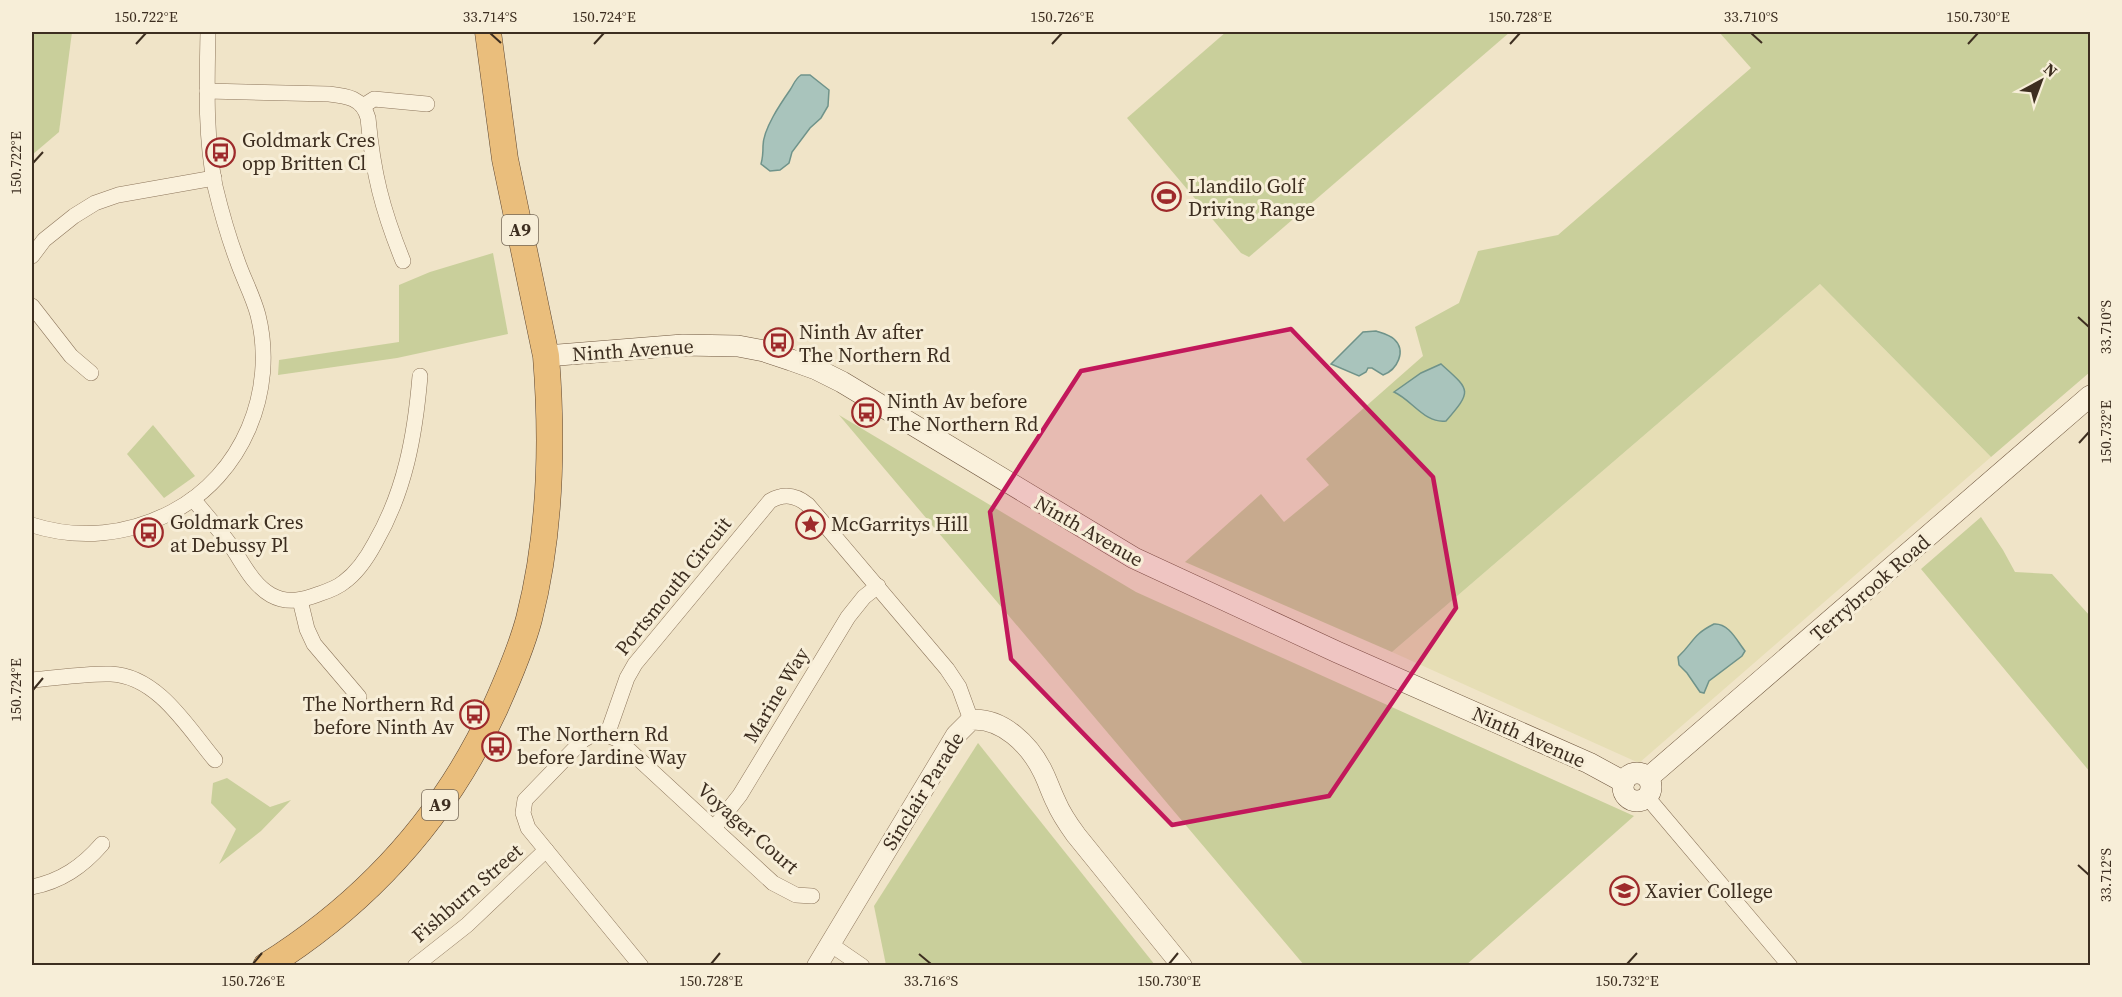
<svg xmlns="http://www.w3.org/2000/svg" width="2122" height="997" font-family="'Source Serif 4',serif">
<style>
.farmland{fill:#e6deb5}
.green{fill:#c9cf9b}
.water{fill:#a9c4bc;stroke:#6f938a;stroke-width:1.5}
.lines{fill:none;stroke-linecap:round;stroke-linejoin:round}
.minor-casing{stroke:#8d765c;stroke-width:16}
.tertiary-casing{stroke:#8d765c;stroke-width:21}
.secondary-casing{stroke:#6f573f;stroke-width:22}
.trunk-casing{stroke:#5b4430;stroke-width:27}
.minor{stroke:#faf1dc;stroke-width:15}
.tertiary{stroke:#faf1dc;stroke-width:20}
.secondary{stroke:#faf1dc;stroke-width:21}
.trunk{stroke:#eabe7c;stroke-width:26}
.marked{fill:#c2185b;fill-opacity:0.2;stroke:#c2185b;stroke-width:4.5;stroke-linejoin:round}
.ticks{fill:none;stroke:#3d2e20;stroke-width:2}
.labels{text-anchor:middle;stroke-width:6;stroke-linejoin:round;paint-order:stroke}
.shield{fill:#f7eed8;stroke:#756857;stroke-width:1.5}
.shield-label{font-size:18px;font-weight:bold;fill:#3d2e20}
.poi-label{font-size:20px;fill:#3d2e20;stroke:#f7eed8;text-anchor:start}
.street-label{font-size:20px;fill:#3d2e20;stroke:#f7eed8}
.neatline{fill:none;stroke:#3d2e20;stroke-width:2}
.ticks-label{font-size:15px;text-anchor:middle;fill:#3d2e20}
</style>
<rect width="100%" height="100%" fill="#f0e4c8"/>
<polygon class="farmland" points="1820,284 1991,457 1639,763 1392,652"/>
<g class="green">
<polygon points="32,32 72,32 59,132 32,155"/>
<polygon points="1226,32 1510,32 1249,257 1241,253 1127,118"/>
<polygon points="1719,32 2090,32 2090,372 1991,457 1820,284 1392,652 1185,562 1261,494 1284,522 1329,485 1306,459 1423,356 1415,327 1459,303 1478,251 1558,235 1751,68"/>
<polygon points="493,253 508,334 397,358 278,375 279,360 399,342 399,285 430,272"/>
<polygon points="839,415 1136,592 1634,816 1466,965 1304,965"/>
<polygon points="153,425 195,476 164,498 127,454"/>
<polygon points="1981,517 2003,550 2015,572 2052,574 2090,616 2090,772 1921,569"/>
<polygon points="978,743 1155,965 886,965 874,906"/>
<polygon points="227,778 270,807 291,800 261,831 219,864 236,829 211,803 213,783"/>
</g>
<g class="water">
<path d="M801,75H810L829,90L828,106L821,118L810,128L792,152L789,163L780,170L770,171L761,164C763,157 763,152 763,146C763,129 781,103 790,90C794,84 795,79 801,75Z"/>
<path d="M1376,331C1382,333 1390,335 1394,339C1407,351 1397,370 1383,375L1372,368H1368L1366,372L1359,376L1331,364L1363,332Z"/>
<path d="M1441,364C1470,390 1473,390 1446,421C1425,424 1412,400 1394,392L1421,373Z"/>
<path d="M1714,624C1729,623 1737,641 1745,651L1742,656L1709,681L1704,693L1700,692L1687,673L1679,665L1678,657C1694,642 1692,635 1714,624Z"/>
</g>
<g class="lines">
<defs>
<g id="minor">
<path d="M207,91L329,94C347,96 363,98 368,118C373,173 382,209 403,261"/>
<polyline points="363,106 374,99 427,104"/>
<polyline points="32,256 44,240 74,216 95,203 118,195 214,178"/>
<polyline points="32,306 71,356 91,373"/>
<path d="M193,499C206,515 219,529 231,546C243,563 252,584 271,595C287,604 303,600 319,594C328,591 337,588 344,582C358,572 367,558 375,543C405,491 415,436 420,376"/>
<path d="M32,525C79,540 128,535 172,512C243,475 277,391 258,315C253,296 243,278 237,260C228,236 221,211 215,186C205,135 207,83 208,32"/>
<polyline points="300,600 307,629 314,644 359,697"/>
<path d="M32,680C57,678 85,673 111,674C158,676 188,728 215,760"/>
<polyline points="607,735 617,739 773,883 796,895 812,896"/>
<polyline points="1647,797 1790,966"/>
<polyline points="714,828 740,795 848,617 864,597 878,586"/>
<path d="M32,887C61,881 82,867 102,844"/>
<polyline points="830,944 862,966"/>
<polyline points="415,966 467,925 546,850"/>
<path d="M641,966L528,828L523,813L525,800L583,740L590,736L607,735L627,678L635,664L770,501C784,493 796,495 808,505L947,669L959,687L971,720"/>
</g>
<path id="tertiary" d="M817,966L956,735L971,720C1002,717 1030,745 1043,772C1048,782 1051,792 1056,802C1061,814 1068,824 1076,835L1182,966"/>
<g id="secondary">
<polyline points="546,356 683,345 738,346 764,351 791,360 816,369 842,382 1134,558 1337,652 1589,763 1624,782"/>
<circle cx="1637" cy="787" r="14"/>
<polyline points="1648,778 2090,396"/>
</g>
<path id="trunk" d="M266,966C368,902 445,817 495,708C508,679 521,649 529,619C551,533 553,444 546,356L505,159L488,32"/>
</defs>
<use href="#minor" class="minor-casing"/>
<use href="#tertiary" class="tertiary-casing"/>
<use href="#secondary" class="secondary-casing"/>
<use href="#trunk" class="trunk-casing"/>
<use href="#minor" class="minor"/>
<use href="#tertiary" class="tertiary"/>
<use href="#secondary" class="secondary"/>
<use href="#trunk" class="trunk"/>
</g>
<path class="marked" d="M1291,329L1433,477L1456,608L1329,796L1172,825L1011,659L990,512L1081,371Z"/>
<path class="ticks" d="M490,33L501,43M1751,33L1762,43M136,44L146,33M594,44L604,33M1052,44L1062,33M1510,44L1520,33M1968,44L1978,33M33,163L43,152M2078,317L2089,327M2079,443L2089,432M33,690L43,678M2078,865L2089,875M919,954L931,964M253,964L262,953M711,964L720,953M1169,964L1178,953M1627,964L1637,953"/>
<defs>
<symbol id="bus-ring" viewBox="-11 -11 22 22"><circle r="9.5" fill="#f7eed8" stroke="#9e2a2b" stroke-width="1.5"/><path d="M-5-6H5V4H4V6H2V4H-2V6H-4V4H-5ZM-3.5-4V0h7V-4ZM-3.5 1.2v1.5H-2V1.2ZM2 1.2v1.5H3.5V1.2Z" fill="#9e2a2b"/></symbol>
<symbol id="stadium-ring" viewBox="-11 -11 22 22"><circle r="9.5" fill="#f7eed8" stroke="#9e2a2b" stroke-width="1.5"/><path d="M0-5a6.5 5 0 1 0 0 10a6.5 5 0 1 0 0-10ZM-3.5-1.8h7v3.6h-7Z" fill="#9e2a2b"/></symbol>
<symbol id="sight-ring" viewBox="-11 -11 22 22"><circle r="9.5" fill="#f7eed8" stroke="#9e2a2b" stroke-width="1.5"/><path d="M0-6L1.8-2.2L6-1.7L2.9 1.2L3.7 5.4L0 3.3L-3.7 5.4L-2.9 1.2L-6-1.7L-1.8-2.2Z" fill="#9e2a2b"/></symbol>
<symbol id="school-ring" viewBox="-11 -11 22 22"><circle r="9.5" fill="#f7eed8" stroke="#9e2a2b" stroke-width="1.5"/><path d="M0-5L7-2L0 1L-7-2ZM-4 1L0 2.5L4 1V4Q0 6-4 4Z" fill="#9e2a2b"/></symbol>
</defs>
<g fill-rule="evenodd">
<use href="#bus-ring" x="204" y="136" width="33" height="33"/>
<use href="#stadium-ring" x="1150" y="180" width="33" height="33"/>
<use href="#bus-ring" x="762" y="326" width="33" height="33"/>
<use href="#bus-ring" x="850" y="396" width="33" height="33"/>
<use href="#sight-ring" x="794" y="508" width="33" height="33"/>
<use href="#bus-ring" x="132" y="516" width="33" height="33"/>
<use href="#bus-ring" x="458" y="698" width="33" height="33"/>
<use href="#bus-ring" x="480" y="730" width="33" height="33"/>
<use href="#school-ring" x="1608" y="874" width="33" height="33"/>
</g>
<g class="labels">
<g class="shield">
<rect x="502" y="215" width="36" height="30" rx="4.5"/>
<rect x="422" y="790" width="36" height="30" rx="4.5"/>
</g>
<g class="shield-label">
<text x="520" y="236">A9</text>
<text x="440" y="811">A9</text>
</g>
<g class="poi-label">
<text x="242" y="147">Goldmark Cres<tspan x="242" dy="23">opp Britten Cl</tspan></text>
<text x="1188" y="193">Llandilo Golf<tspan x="1188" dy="23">Driving Range</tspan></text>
<text x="799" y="339">Ninth Av after<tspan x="799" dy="23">The Northern Rd</tspan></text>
<text x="887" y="408">Ninth Av before<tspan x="887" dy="23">The Northern Rd</tspan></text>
<text x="170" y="529">Goldmark Cres<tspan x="170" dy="23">at Debussy Pl</tspan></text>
<text x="831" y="531">McGarritys Hill</text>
<text x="454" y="711" text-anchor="end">The Northern Rd<tspan x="454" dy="23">before Ninth Av</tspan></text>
<text x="517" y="741">The Northern Rd<tspan x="517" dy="23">before Jardine Way</tspan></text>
<text x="1645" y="898">Xavier College</text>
</g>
<g class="street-label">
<text transform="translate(633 350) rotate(-4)" y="7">Ninth Avenue</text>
<text transform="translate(1089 531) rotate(30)" y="7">Ninth Avenue</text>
<text transform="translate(673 586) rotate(-51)" y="7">Portsmouth Circuit</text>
<text transform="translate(1870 588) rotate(-41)" y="7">Terrybrook Road</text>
<text transform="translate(776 695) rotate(-59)" y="7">Marine Way</text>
<text transform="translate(1529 737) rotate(24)" y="7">Ninth Avenue</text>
<text transform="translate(923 791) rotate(-58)" y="7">Sinclair Parade</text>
<text transform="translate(748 828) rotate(41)" y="7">Voyager Court</text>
<text transform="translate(467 893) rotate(-41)" y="7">Fishburn Street</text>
</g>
</g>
<rect width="2122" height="997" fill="none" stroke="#f7eed8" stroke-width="66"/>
<g transform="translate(2041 81) rotate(41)" stroke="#f7eed8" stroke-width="4.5" paint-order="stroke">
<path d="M0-4.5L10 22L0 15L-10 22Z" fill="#3d2e20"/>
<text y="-9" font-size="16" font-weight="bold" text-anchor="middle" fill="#3d2e20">N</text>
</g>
<rect x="33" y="33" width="2056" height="931" class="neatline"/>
<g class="ticks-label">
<text x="146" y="22">150.722°E</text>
<text x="490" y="22">33.714°S</text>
<text x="604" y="22">150.724°E</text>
<text x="1062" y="22">150.726°E</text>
<text x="1520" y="22">150.728°E</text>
<text x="1751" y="22">33.710°S</text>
<text x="1978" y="22">150.730°E</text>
<text transform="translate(16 163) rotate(-90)" y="5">150.722°E</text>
<text transform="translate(2106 327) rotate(-90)" y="5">33.710°S</text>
<text transform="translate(2106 432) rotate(-90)" y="5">150.732°E</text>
<text transform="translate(16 690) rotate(-90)" y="5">150.724°E</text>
<text transform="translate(2106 875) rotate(-90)" y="5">33.712°S</text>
<text x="253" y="986">150.726°E</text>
<text x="711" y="986">150.728°E</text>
<text x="931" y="986">33.716°S</text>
<text x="1169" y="986">150.730°E</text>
<text x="1627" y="986">150.732°E</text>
</g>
</svg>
